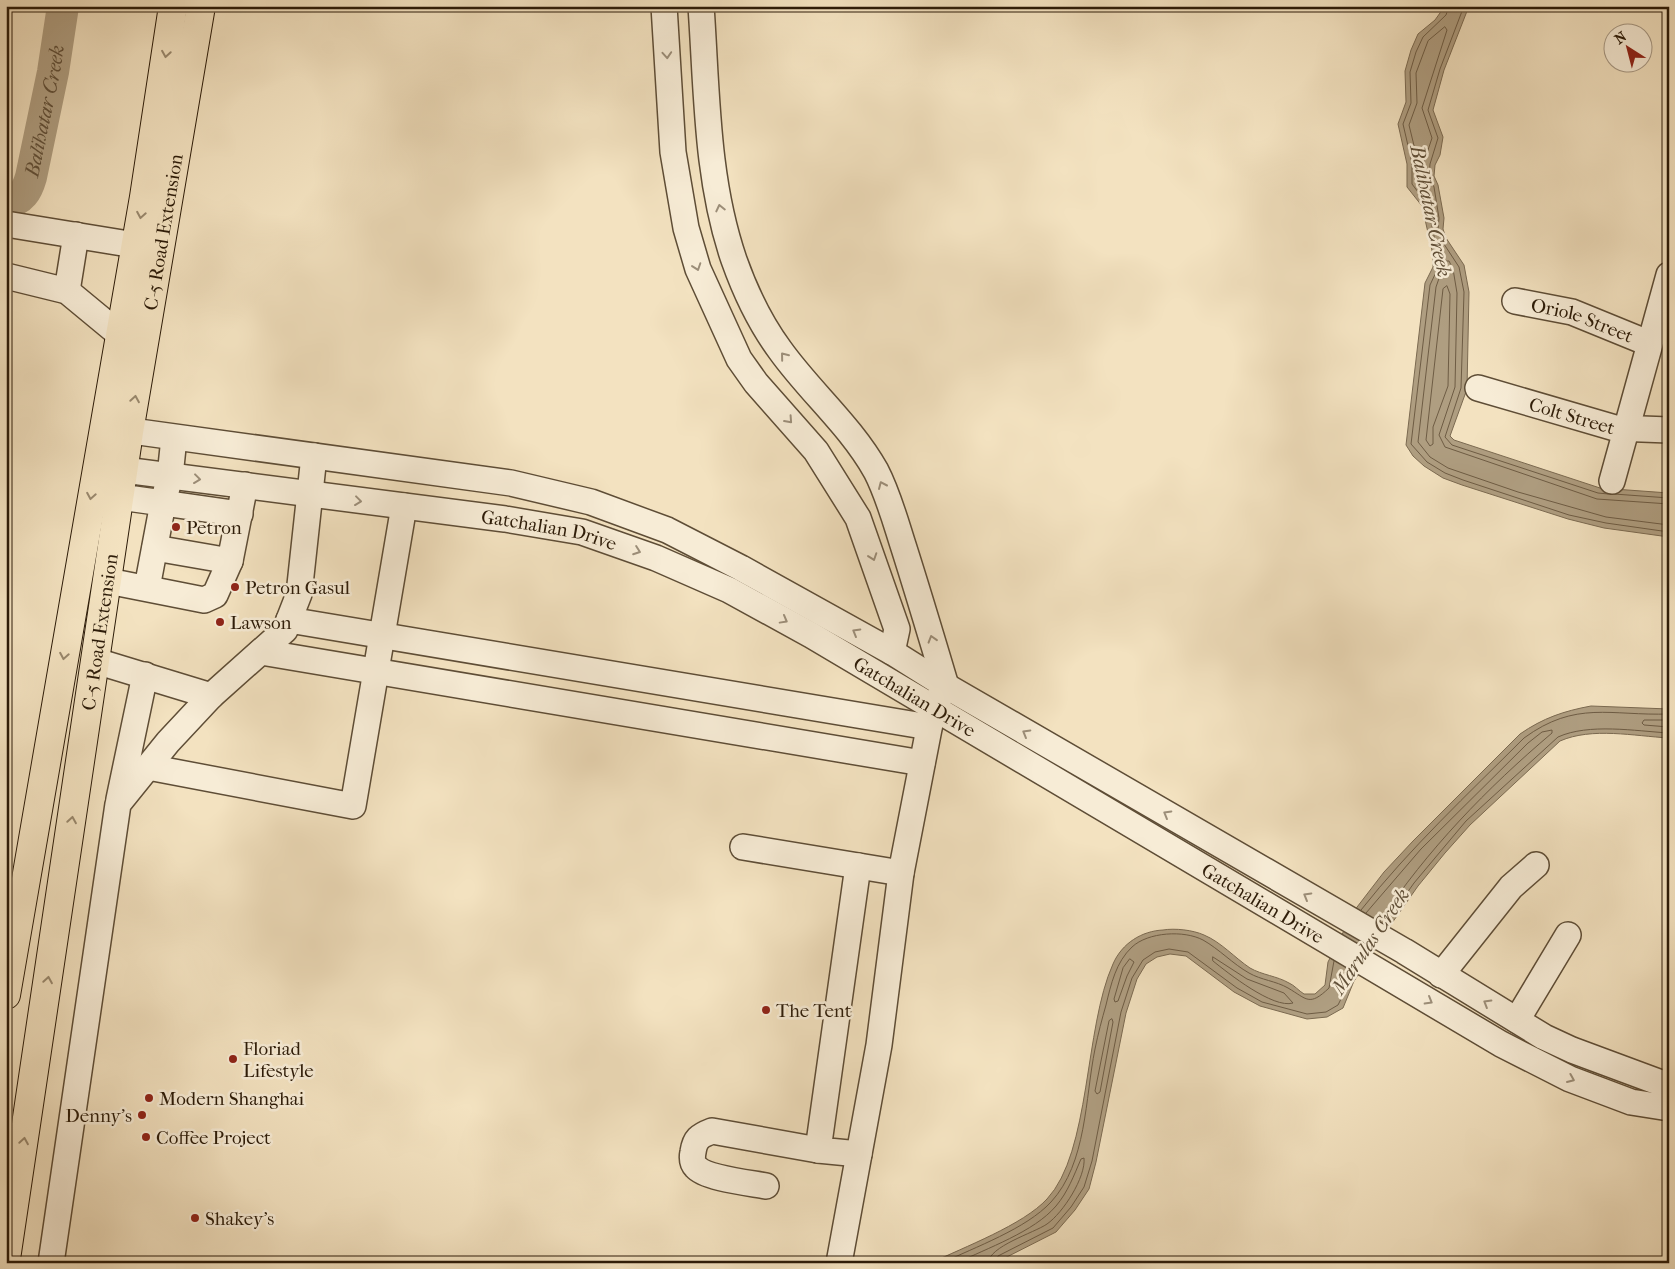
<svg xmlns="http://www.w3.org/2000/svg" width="1675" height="1269" font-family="'IM FELL French Canon',serif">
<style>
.water{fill:#af9e81;stroke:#7b6a51}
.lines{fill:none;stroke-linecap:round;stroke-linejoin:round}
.shore{stroke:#6e5c44;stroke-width:1}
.river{stroke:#af9e81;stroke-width:32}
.minor-casing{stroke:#5e4d36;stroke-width:28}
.major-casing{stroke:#2c1b08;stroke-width:30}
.minor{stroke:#f7ecd6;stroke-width:25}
.major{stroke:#f3e2c0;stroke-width:28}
.oneway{stroke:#99886d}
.oneway2{stroke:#9c8e79}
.poi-dot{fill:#8f2418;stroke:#f7ecd6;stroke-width:2}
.labels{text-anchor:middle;stroke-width:5;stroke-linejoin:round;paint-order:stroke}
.street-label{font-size:19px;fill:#2c1b08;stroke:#f7ecd6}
.poi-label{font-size:19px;fill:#2c1b08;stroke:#f7ecd6;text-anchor:start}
.water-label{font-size:20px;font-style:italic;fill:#604f38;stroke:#f7ecd6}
</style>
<rect width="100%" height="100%" fill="#f3e2c0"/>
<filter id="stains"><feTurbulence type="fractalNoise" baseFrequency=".004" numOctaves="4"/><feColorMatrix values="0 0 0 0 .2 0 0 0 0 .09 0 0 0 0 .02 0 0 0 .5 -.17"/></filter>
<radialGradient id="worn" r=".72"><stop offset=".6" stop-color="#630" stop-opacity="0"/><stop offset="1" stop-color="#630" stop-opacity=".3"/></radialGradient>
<g class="water">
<polygon points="1445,6 1469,6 1444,70 1433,110 1443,137 1440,155 1435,165 1434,176 1438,185 1444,218 1443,229 1446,238 1464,265 1469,292 1467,389 1450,436 1454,440 1600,488 1669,493 1669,537 1604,528 1568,519 1462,485 1443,478 1424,466 1413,456 1406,445 1425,283 1433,267 1433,255 1422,206 1407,187 1407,164 1398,124 1406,102 1405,71 1411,50 1418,34 1435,20"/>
<path d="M1591,706L1669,709V738C1634,736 1592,727 1560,741L1470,825L1445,853L1418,886L1392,923L1354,981L1343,1008L1327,1017L1307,1019L1260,1006L1234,992L1186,956L1170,954L1157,957L1146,964L1137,979L1126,1013L1096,1162L1089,1189L1075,1210L1056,1232L995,1263H931C964,1247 1023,1225 1047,1199C1091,1152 1084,1028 1113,964C1122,943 1142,931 1163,930C1175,928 1193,930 1204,935C1221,942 1235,958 1250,968C1262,975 1277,976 1289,983C1294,985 1299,991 1304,994H1315L1325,985L1328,962L1354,911L1384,872L1413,841L1520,734C1543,718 1564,711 1591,706Z"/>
</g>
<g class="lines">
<g class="shore">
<polyline points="1449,6 1446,15 1423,37 1416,52 1410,72 1411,103 1403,124 1412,163 1412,184 1427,204 1438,254 1438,268 1430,285 1411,444 1427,462 1445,473 1463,480 1569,515 1606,523 1669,532"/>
<polyline points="1464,6 1440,69 1428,110 1438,138 1430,164 1429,176 1434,187 1439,218 1438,230 1442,241 1459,267 1464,292 1461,388 1445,437 1452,445 1598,493 1608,494"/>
<polygon points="1445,27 1447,30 1422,108 1432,138 1424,162 1423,182 1420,183 1417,177 1418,162 1409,125 1417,103 1416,73 1428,41"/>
<polygon points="1447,286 1450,294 1448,386 1433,427 1433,444 1430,446 1426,440 1443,289"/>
<polyline points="1614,494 1669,498"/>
<polyline points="1669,504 1597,499 1445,447 1439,435 1455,387 1457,293 1453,269 1449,261 1445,261 1436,287 1418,442 1430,457 1448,468 1518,492 1606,517 1669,525"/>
<polyline points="1669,720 1644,720 1642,723 1644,725 1669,727"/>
<path d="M1361,910C1410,848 1468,794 1524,738C1576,700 1610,716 1669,714"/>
<path d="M1366,913L1421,849L1528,743L1542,732L1552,730V733C1487,788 1427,850 1380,921"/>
<path d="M1385,924L1414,883L1466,821L1558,737C1589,723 1635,731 1669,733"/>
<path d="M1213,957L1247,979L1284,993L1293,1003C1273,1009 1228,973 1213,961Z"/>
<polygon points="1130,959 1134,962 1127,976 1118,1001 1115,1002 1114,999 1123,968"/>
<polygon points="1112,1019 1113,1022 1100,1092 1097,1094 1095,1091 1109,1021"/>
<path d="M942,1263C975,1247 1026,1229 1051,1202C1087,1163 1085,1098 1095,1049C1098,1034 1102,1019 1106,1005C1111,984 1116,962 1132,947C1148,932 1184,930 1203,940C1219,949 1233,964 1249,973C1261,980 1276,981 1288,988C1307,999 1309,1007 1329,988L1334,961"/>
<path d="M957,1263C987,1248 1034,1232 1056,1206C1068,1192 1074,1175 1081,1159L1084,1158C1086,1177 1063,1213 1047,1224C1034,1233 989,1246 988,1263"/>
<polyline points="995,1263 998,1256 1053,1228 1071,1207 1084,1187 1092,1161 1121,1012 1132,978 1143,960 1155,952 1169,949 1188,952 1237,988 1262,1002 1307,1014 1326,1012 1338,1005 1354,973"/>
</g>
<path class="river" id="s1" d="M6,203C22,200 27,191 31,177L53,72L63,6"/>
<defs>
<g id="minor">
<polyline points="664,6 673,152 686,228 698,269 739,359 756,383 816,451 858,518 897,629 892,652"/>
<path d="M701,6C707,91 706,179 734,260C745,291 760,323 780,350C810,392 850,425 876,471C888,494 895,520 903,545C918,592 932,639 946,686L933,708L901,873L879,1045L839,1263"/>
<polyline points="6,224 135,245"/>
<polyline points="6,276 67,291 119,334"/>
<polyline points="67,291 76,235"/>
<path id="s2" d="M1515,301L1572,312L1648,343"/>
<path id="s3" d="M1478,388L1615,428L1669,430"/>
<polyline points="110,428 511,483 591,502 667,530 741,568 892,652 946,686 1404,951 1544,1037 1572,1050 1669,1086"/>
<path id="s4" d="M104,465L124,470L505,519L582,532L656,558L729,590L811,635L1501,1044L1570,1079L1631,1102L1669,1108"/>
<polyline points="1612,481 1669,275"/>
<polyline points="120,497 163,503 170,476 174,438"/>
<polyline points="155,548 230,561"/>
<polyline points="108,581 204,600 215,595 230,561 245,485"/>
<polyline points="147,588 163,503 240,514"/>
<polyline points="289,620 929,727"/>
<polyline points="261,652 922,763"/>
<polyline points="96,661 211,696"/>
<polyline points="148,767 353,806 404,506"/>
<polyline points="119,799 145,675"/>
<polyline points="743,847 901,873"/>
<polyline points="858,866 818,1150 859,1154"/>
<polyline points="1441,975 1511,887 1536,865"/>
<polyline points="1517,1020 1568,935"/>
<path d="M766,1186C750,1183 705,1178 696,1167C692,1163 692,1157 693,1152C695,1139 699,1136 712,1131L818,1150"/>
<polyline points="51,1263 118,804 168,742 211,696 285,630 299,594 314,456"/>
</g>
<g id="major">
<polyline points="6,995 144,197 173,6"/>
<path id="s5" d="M6,1259L129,432L201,6"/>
</g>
</defs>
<use href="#minor" class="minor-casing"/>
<use href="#major" class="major-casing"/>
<use href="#minor" class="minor"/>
<use href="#major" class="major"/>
</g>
<defs><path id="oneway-chevron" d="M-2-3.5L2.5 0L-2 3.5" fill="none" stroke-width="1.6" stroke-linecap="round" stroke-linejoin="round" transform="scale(1.25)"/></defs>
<g class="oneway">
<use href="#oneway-chevron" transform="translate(166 54) rotate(99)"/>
<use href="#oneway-chevron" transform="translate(141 215) rotate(100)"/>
<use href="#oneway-chevron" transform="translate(135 399) rotate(-81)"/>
<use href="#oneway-chevron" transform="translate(91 496) rotate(100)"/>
<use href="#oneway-chevron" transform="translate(64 656) rotate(100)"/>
<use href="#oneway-chevron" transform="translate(72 820) rotate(-81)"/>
<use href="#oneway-chevron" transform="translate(48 980) rotate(-81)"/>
<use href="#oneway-chevron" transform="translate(24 1141) rotate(-81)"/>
</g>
<g class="oneway2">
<use href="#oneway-chevron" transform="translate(667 55) rotate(86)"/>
<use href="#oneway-chevron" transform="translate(720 208) rotate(-103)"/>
<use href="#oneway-chevron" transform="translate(697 267) rotate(71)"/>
<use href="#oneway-chevron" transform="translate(784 356) rotate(-129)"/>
<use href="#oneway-chevron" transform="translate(789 420) rotate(48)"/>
<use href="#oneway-chevron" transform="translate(197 479) rotate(7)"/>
<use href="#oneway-chevron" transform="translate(882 485) rotate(-114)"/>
<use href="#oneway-chevron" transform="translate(358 501) rotate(7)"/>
<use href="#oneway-chevron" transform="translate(637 551) rotate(20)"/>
<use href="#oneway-chevron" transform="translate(873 557) rotate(71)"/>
<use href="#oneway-chevron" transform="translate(784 620) rotate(29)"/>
<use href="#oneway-chevron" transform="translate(856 632) rotate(-150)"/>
<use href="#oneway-chevron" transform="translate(932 639) rotate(-107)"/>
<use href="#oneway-chevron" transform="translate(1026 733) rotate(-150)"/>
<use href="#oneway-chevron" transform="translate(1167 814) rotate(-150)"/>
<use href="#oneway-chevron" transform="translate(1307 896) rotate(-150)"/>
<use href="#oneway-chevron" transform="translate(1429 1001) rotate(30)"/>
<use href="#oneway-chevron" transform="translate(1487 1003) rotate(-149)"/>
<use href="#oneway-chevron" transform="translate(1571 1079) rotate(23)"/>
</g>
<g class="poi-dot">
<circle cx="176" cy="527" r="5"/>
<circle cx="235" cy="587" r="5"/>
<circle cx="220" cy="622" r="5"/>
<circle cx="766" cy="1010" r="5"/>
<circle cx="233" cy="1059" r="5"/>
<circle cx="149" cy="1098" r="5"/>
<circle cx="142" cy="1115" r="5"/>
<circle cx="146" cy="1137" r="5"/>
<circle cx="195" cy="1218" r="5"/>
</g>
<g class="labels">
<g class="street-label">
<text dy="7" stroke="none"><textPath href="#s5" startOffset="1039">C-5 Road Extension</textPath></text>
<text dy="7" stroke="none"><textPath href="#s2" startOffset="70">Oriole Street</textPath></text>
<text dy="7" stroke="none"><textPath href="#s3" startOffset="98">Colt Street</textPath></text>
<text dy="7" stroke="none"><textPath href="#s4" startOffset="450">Gatchalian Drive</textPath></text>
<text dy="7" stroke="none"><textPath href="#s5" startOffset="634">C-5 Road Extension</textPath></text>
<text dy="7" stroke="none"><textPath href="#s4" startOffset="855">Gatchalian Drive</textPath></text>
<text dy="7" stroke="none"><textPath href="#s4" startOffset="1260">Gatchalian Drive</textPath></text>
</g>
<g class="poi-label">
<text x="186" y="534">Petron</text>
<text x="245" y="594">Petron Gasul</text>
<text x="230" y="629">Lawson</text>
<text x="776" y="1017">The Tent</text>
<text x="243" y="1055">Floriad<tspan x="243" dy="22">Lifestyle</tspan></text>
<text x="159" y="1105">Modern Shanghai</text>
<text x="132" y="1122" text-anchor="end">Denny's</text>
<text x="156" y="1144">Coffee Project</text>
<text x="205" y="1225">Shakey's</text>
</g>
<g class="water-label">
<text dy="7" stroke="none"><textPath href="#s1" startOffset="106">Balihatar Creek</textPath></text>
<text transform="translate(1431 211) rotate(78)" y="7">Balihatar Creek</text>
<text transform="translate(1370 941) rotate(-56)" y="7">Marulas Creek</text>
</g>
</g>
<rect width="1675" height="1269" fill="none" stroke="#f3e2c0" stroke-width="25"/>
<rect x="8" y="8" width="1660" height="1254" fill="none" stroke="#2c1b08" stroke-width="2.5"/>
<rect x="12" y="12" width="1650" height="1244" fill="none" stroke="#2c1b08"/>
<g transform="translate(1628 48) rotate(324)"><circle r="24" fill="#f7ecd6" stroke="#a69884"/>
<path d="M0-4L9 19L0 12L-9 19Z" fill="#8f2418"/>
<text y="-8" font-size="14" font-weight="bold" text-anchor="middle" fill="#2c1b08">N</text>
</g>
<rect width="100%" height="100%" filter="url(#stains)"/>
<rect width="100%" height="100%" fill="url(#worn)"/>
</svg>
